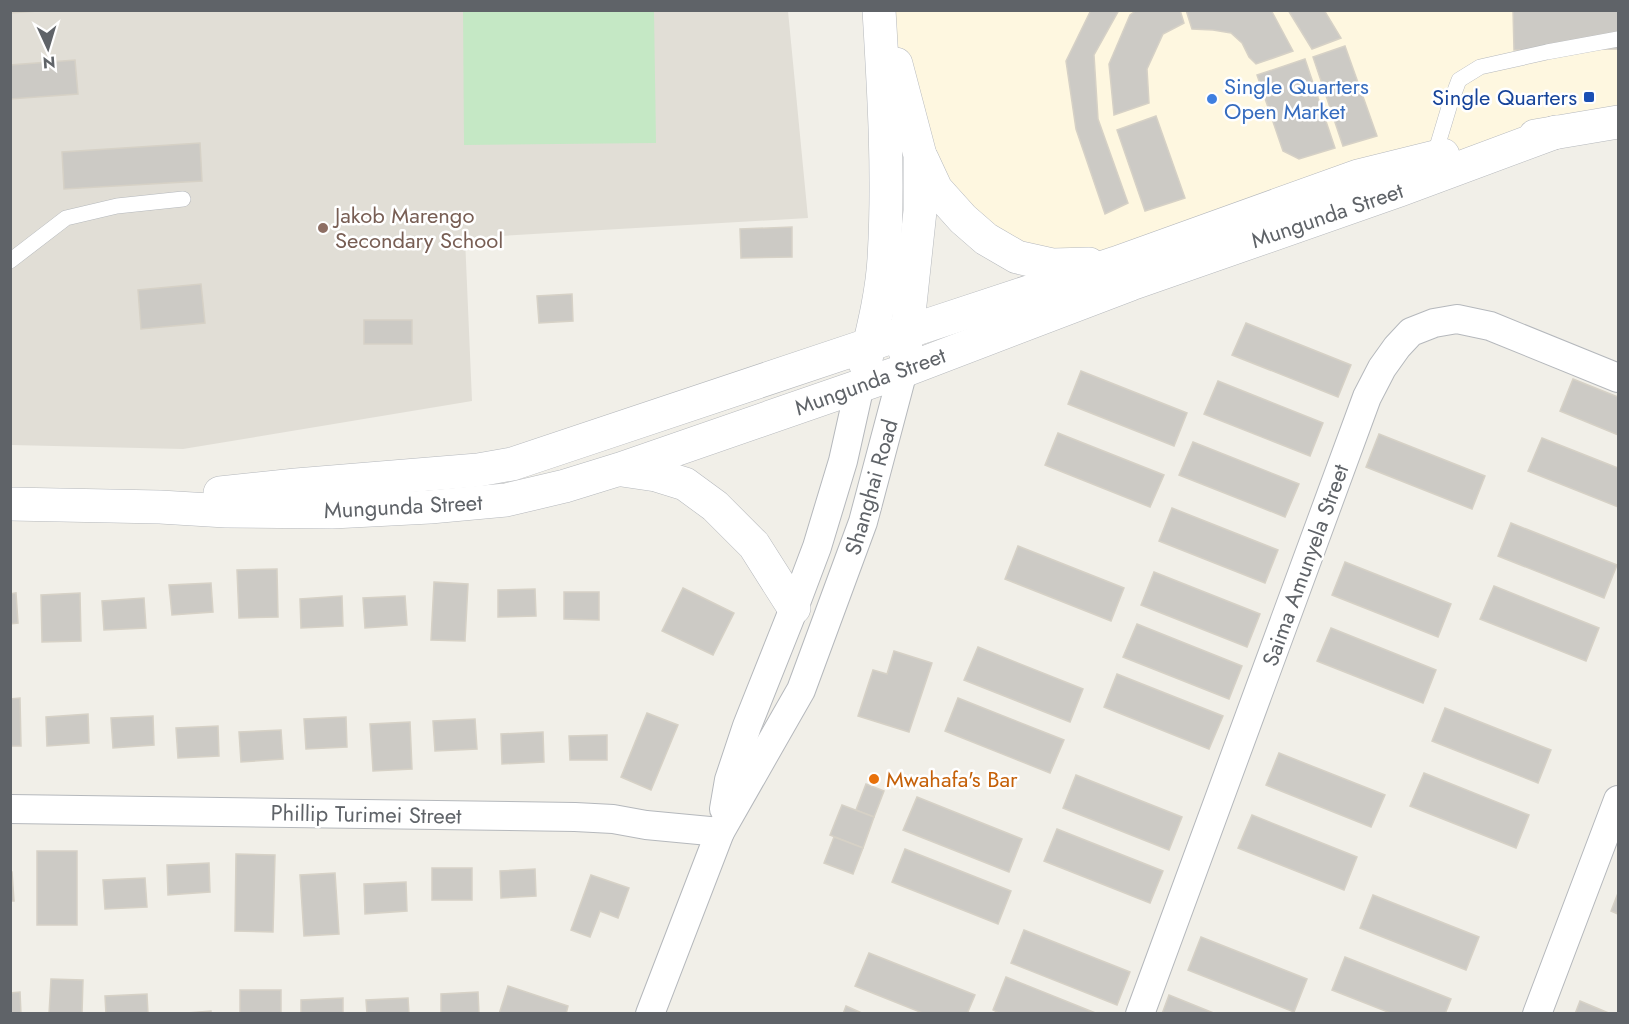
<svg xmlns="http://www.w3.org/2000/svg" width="1629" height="1024" font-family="Jost,sans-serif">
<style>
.commercial{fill:#fef7e0}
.education{fill:#e1ded6}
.green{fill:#c5e8c5}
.building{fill:#cccac5;stroke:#d6d1c6;stroke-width:1.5}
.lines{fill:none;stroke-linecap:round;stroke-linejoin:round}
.service-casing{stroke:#b5b8bc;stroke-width:16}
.minor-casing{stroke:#b5b8bc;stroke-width:30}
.tertiary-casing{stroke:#b5b8bc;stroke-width:34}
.service{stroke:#fff;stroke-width:15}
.minor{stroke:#fff;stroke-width:28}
.tertiary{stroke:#fff;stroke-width:33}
.transit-dot{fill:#1a4fb4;stroke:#fff;stroke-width:2}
.shop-dot{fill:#3f7fe0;stroke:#fff;stroke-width:2}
.education-dot{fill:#8d6e63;stroke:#fff;stroke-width:2}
.food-dot{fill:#e8710a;stroke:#fff;stroke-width:2}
.labels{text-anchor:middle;stroke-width:5;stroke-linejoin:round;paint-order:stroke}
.shop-label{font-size:22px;fill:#366cbe;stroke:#fff;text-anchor:start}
.transit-label{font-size:22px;fill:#164399;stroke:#fff;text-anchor:end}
.education-label{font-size:22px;fill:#785e54;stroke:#fff;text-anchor:start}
.street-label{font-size:22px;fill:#5f6368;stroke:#fff}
.food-label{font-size:22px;fill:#c56008;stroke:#fff;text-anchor:start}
</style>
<rect width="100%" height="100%" fill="#f1efe8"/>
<polygon class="commercial" points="882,11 1618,11 1618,122 1116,263 1017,257 920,155"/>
<polygon class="education" points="11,11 788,11 808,218 465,238 472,401 183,449 11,445"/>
<polygon class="green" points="463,11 654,11 656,143 464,145"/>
<g class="building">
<polygon points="10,10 53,10 10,13"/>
<polygon points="1091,10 1119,10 1094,55 1098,119 1128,203 1105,214 1076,129 1066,61"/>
<polygon points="1137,10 1180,10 1184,23 1163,34 1147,69 1149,103 1114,115 1109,64 1130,15"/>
<polygon points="1186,10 1271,10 1293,51 1256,64 1249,57 1242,43 1231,33 1213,30 1192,29"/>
<polygon points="1288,10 1324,10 1341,38 1312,49"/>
<polygon points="1513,10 1618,10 1618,49 1514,50"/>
<polygon points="1345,46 1377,136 1343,146 1313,57"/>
<polygon points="1305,59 1335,148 1299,159 1283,151 1257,75"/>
<polygon points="75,60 78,94 10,99 10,65"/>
<polygon points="1156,116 1185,198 1145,211 1117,130"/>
<polygon points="200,143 202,181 64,189 62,152"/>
<polygon points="792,227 792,257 741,258 740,229"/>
<polygon points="201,284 205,323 141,329 138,290"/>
<polygon points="572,294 573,321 539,323 537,296"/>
<rect x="364" y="320" width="48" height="24"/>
<polygon points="1246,323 1351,365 1338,397 1232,355"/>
<polygon points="1081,371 1187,413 1174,446 1068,404"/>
<polygon points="1573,379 1618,397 1618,435 1560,411"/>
<polygon points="1218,381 1323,423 1310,456 1204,414"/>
<polygon points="1058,433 1164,475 1150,507 1045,465"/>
<polygon points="1379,434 1485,476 1472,509 1366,467"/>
<polygon points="1542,438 1618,468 1618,507 1528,471"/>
<polygon points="1193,442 1299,484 1285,517 1179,475"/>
<polygon points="1172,508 1278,550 1265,583 1159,541"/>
<polygon points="1511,523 1617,565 1604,598 1498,556"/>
<polygon points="1018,546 1124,588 1111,621 1005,579"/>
<polygon points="1345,562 1451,604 1438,637 1332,595"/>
<polygon points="277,569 278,617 239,618 237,570"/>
<polygon points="1154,572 1260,614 1247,647 1141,605"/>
<polygon points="434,582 468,584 465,641 431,640"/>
<polygon points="211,583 213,612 172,615 169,585"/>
<polygon points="1494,586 1599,628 1586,661 1480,619"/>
<polygon points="683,588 734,613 713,655 662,631"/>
<polygon points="535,589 536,616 498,617 498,590"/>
<polygon points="564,592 599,592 599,620 564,619"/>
<polygon points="16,593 18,623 10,624 10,594"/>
<polygon points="80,593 81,641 42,642 41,595"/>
<polygon points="342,596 343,626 301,628 300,599"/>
<polygon points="405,596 407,625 365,628 363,598"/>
<polygon points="144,598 146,628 104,630 102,601"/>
<polygon points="1137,624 1242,666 1229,699 1123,657"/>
<polygon points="1331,628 1436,670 1423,703 1317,661"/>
<polygon points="978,647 1083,689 1070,722 964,680"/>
<polygon points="894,651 932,663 909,732 858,716 873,670 887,674"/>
<polygon points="1117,674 1223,716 1209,749 1104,707"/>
<polygon points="20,698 21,746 10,746 10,699"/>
<polygon points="958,698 1064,740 1050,773 945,731"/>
<polygon points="1445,708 1551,750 1538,783 1432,741"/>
<polygon points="647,713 678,725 651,790 621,777"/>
<polygon points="88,714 89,743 47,746 46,717"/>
<polygon points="153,716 154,745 113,748 111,718"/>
<polygon points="346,717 347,747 306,749 304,719"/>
<polygon points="475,719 477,749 435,751 433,721"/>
<polygon points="410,722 412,769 373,771 370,724"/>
<polygon points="218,726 219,756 178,758 176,728"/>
<polygon points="281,730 283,759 241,762 239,732"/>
<polygon points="543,732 544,762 502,764 501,734"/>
<polygon points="607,735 607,760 570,760 569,736"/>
<polygon points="1279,753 1385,795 1371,827 1266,785"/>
<polygon points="1424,773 1529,815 1516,848 1410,806"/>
<polygon points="1076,775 1182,817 1169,850 1063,808"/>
<polygon points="866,784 884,791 874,817 856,810"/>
<polygon points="917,797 1022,839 1009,872 903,830"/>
<polygon points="842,805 874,817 863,848 830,835"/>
<polygon points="1252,815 1357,857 1344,890 1238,848"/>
<polygon points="1057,829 1163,871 1150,903 1044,861"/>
<polygon points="834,837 863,848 853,874 824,863"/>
<polygon points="905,849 1011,891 998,924 892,882"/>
<rect x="37" y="851" width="40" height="74"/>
<polygon points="236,854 275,855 273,932 235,931"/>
<polygon points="209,863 210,892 168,895 167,865"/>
<rect x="432" y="868" width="40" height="32"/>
<polygon points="535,869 536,896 501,898 500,871"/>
<polygon points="10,872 12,872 14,901 10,901"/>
<polygon points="335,873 339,934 304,936 300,875"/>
<polygon points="591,875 629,888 618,918 600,911 590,937 571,930"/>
<polygon points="145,878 147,907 105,909 103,880"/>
<polygon points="406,882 407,911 365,914 364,884"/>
<polygon points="1618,893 1618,914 1611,911"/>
<polygon points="1373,895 1479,937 1466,970 1360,928"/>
<polygon points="1024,930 1130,972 1117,1005 1011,963"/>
<polygon points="1201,937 1307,979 1294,1012 1188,970"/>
<polygon points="869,953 975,995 967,1014 925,1014 855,986"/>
<polygon points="1345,957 1451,999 1445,1014 1393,1014 1332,990"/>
<polygon points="1006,977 1098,1014 1001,1014 993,1010"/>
<polygon points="51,979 83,980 82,1014 49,1014"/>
<polygon points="508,986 568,1006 566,1014 499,1014"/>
<rect x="240" y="990" width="41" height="24"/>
<polygon points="20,992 21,1014 10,1014 10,993"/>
<polygon points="478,992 479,1014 441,1014 441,994"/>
<polygon points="147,994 148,1014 106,1014 105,996"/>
<polygon points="1169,995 1216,1014 1162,1014"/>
<polygon points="343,998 343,1014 301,1014 301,1000"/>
<polygon points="408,998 409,1014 367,1014 366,1000"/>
<polygon points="1580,1001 1611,1014 1575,1014"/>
<polygon points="846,1006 864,1014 843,1014"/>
<polygon points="211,1011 211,1014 174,1014"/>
</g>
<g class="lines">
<defs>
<g id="service">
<polyline points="1434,157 1450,104 1459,80 1480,67 1547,52 1618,39"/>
<polyline points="10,261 66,218 117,206 183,199"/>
</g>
<g id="minor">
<polyline points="10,809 575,817 613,819 646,825 720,832"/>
<polyline points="724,809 729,780 747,726 794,608 817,547 843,461 860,385"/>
<polyline points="650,1014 720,832 801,690 863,522 903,371"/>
<polyline points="1140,1014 1367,397 1382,368 1397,347 1411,332 1434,323 1457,319 1490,326 1618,378"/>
<polyline points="1537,1014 1618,800"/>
</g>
<g id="tertiary">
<polyline points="896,64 920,155 920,211 905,351"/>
<polyline points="1535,136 1618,122"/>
<polyline points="922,159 936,189 963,219 986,239 1017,257 1053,265 1089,264"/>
<path d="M865,363C873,329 882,294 884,259C889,176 884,93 879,10"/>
<polyline points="622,470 656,475 685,484 715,506 754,545 794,608"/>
<polyline points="220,493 296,485 478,470 512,464 907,332 1116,263 1358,176 1443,155"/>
<polyline points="10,504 160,507 226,511 332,512 430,507 506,500 565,486 620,469 903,371 1131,284 1400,190 1556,132"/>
</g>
</defs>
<use href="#service" class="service-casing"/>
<use href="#minor" class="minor-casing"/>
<use href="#tertiary" class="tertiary-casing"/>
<use href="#service" class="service"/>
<use href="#minor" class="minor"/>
<use href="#tertiary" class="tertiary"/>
</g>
<rect class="transit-dot" x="1583" y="91" width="12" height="12" rx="3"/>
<circle class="shop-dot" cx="1212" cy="99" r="6"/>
<circle class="education-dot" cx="323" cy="228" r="6"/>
<circle class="food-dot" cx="874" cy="779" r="6"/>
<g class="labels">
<g class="shop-label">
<text x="1224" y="94">Single Quarters<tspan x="1224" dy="25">Open Market</tspan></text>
</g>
<g class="transit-label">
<text x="1577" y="105">Single Quarters</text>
</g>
<g class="education-label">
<text x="335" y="223">Jakob Marengo<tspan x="335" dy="25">Secondary School</tspan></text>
</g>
<g class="street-label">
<text transform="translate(1327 215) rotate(-19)" y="8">Mungunda Street</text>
<text transform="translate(870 381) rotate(-20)" y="8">Mungunda Street</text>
<text transform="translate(871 487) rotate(-74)" y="8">Shanghai Road</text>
<text transform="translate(403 506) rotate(-3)" y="8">Mungunda Street</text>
<text transform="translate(1305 565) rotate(-70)" y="8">Saima Amunyela Street</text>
<text transform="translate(366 814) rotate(1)" y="8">Phillip Turimei Street</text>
</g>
<g class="food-label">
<text x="886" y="787">Mwahafa's Bar</text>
</g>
</g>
<rect width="1629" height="1024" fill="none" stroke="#5f6368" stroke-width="24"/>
<g transform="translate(48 48) rotate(176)" stroke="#ffffff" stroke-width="4.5" paint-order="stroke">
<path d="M0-4.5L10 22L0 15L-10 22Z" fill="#5f6368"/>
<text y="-9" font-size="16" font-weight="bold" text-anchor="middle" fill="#5f6368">N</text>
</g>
</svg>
